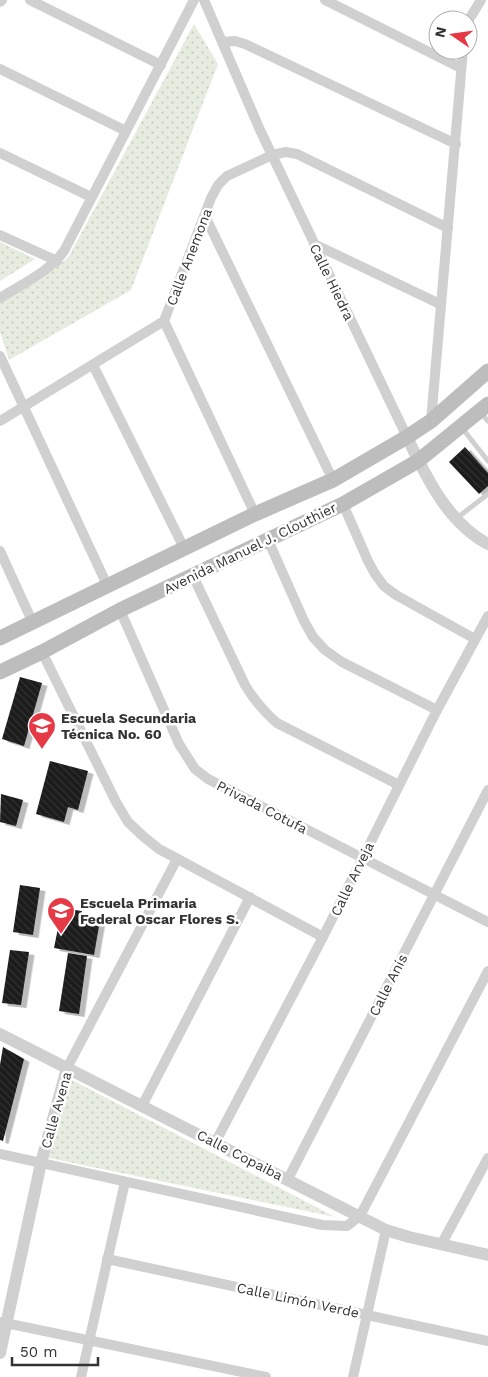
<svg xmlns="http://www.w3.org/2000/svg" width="488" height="1377" font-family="'Work Sans',sans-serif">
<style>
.green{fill:url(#green-dots)}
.building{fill:url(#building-back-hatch);filter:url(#shadow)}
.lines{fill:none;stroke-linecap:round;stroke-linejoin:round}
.service{stroke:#d0d0d0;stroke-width:5}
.minor{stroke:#d0d0d0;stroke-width:10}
.tertiary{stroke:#d0d0d0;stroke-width:12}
.secondary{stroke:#bdbdbd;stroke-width:15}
.labels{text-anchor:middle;stroke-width:5;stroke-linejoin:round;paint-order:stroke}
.street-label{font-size:14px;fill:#333;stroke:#fff}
.poi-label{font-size:14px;font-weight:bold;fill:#333;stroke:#fff;text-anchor:start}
</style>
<defs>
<pattern id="green-dots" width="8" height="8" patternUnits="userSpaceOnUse" patternTransform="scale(1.25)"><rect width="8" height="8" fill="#e6ecdf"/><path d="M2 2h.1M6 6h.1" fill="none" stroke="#c6cbc0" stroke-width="1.8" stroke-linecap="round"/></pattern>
<pattern id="building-back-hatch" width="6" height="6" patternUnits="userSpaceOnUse" patternTransform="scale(1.25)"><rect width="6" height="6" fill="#1a1a1a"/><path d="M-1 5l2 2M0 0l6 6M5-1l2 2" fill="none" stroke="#333"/></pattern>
<filter id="shadow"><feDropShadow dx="5.5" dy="3" stdDeviation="0" flood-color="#0004"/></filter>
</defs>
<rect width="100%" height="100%" fill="#fff"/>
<g class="green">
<polygon points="194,24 218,64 131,290 9,360 0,332 0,302 68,258"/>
<polygon points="0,242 35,259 0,281"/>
<polygon points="70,1079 335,1217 49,1158"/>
</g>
<g class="building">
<polygon points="465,447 488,473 488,486 479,494 449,462"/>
<polygon points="20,677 42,683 24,746 2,739"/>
<polygon points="50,761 88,771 78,810 68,807 64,822 36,814"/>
<polygon points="1,794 23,800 16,826 0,822"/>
<polygon points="20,885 40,888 33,935 13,932"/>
<polygon points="62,908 82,911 80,917 100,920 94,955 54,948"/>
<polygon points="10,950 29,952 21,1005 2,1003"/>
<polygon points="68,953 87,956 79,1014 59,1011"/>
<polygon points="3,1047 24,1059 3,1141 0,1140 0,1065"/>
</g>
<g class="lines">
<g class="service">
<polyline points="480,412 488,421"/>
<polyline points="462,428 488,461"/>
<polyline points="457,518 488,494"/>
</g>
<g class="minor">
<polyline points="30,0 161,65"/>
<polyline points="204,0 260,130 407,437"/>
<polyline points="325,0 461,68"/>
<polyline points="0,2 2,0"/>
<polyline points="468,21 481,0"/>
<polyline points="222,42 235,41 245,44 456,144"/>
<polyline points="0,69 126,131"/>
<polyline points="0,153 91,197"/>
<polyline points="205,216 333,480"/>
<polyline points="0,235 57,261"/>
<polyline points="314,244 440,304"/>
<path d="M0,298C22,284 49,272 64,251L194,0"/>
<polyline points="164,321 255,514"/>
<polyline points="0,356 108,587"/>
<polyline points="93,365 185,550"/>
<polyline points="0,421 164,321 211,198 218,185 227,176 272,155 286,152 297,154 448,228"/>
<polyline points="431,421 463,50"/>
<polyline points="343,504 368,561 375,574 384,586 396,595 475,639"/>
<polyline points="268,540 304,621 313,637 325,650 342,662 437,710"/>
<polyline points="0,551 32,621"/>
<path d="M193,576L245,685C254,700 264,712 277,723L399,785"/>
<polyline points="120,610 179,744 195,769 208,779 488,922"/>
<polyline points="42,652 116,802 128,822 144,837 159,849 323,937"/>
<polyline points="67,1068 177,859"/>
<polyline points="142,1106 250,897"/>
<polyline points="215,1143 323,937 437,710 488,616"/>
<polyline points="0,1154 322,1225 347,1226 360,1216 488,971"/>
<polyline points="288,1179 488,790"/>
<polyline points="441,1245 488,1158"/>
<polyline points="107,1259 488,1341"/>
<polyline points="0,1322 266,1377"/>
<polyline points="81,1377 125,1182"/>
<polyline points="353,1377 386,1230"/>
</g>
<g class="tertiary">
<path d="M407,437C426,477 448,523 488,544"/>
<polyline points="0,1034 386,1230 409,1237 488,1255"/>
<polyline points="0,1353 41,1163 67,1068"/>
</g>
<g class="secondary">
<polyline points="0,638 255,514 333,480 407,437 431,421 488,371"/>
<polyline points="0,672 42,652 120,610 343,504 418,461 488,404"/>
</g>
</g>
<defs>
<symbol id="school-pin" viewBox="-11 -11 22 30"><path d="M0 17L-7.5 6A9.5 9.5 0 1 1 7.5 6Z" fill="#e63946" stroke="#fff"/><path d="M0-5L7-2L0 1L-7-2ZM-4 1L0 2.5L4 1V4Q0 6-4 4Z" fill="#fff"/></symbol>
</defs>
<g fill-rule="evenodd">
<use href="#school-pin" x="26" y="710" width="32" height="43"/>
<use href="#school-pin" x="45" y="895" width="32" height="43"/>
</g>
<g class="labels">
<g class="street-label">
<text transform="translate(189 257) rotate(-69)" y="5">Calle Anemona</text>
<text transform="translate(332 282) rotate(64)" y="5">Calle Hiedra</text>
<text transform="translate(250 548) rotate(-26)" y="5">Avenida Manuel J. Clouthier</text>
<text transform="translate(262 807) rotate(27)" y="5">Privada Cotufa</text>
<text transform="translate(352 879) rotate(-64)" y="5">Calle Arveja</text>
<text transform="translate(388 985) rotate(-63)" y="5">Calle Anís</text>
<text transform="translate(56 1110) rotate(-74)" y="5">Calle Avena</text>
<text transform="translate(240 1155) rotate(27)" y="5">Calle Copaiba</text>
<text transform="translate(298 1300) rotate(12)" y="5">Calle Limón Verde</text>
</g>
<g class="poi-label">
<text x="61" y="723">Escuela Secundaria<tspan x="61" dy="16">Técnica No. 60</tspan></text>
<text x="80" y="908">Escuela Primaria<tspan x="80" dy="16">Federal Oscar Flores S.</tspan></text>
</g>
</g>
<g transform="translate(453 35) rotate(283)"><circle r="24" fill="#ffffff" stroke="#adadad"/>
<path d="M0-4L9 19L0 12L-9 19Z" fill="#e63946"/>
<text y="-8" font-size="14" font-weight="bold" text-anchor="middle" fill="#333333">N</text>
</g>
<path d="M12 1357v8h86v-8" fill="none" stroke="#333333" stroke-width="2.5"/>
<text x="20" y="1357" font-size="15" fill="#333333" stroke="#ffffff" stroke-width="4" paint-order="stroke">50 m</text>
</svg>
